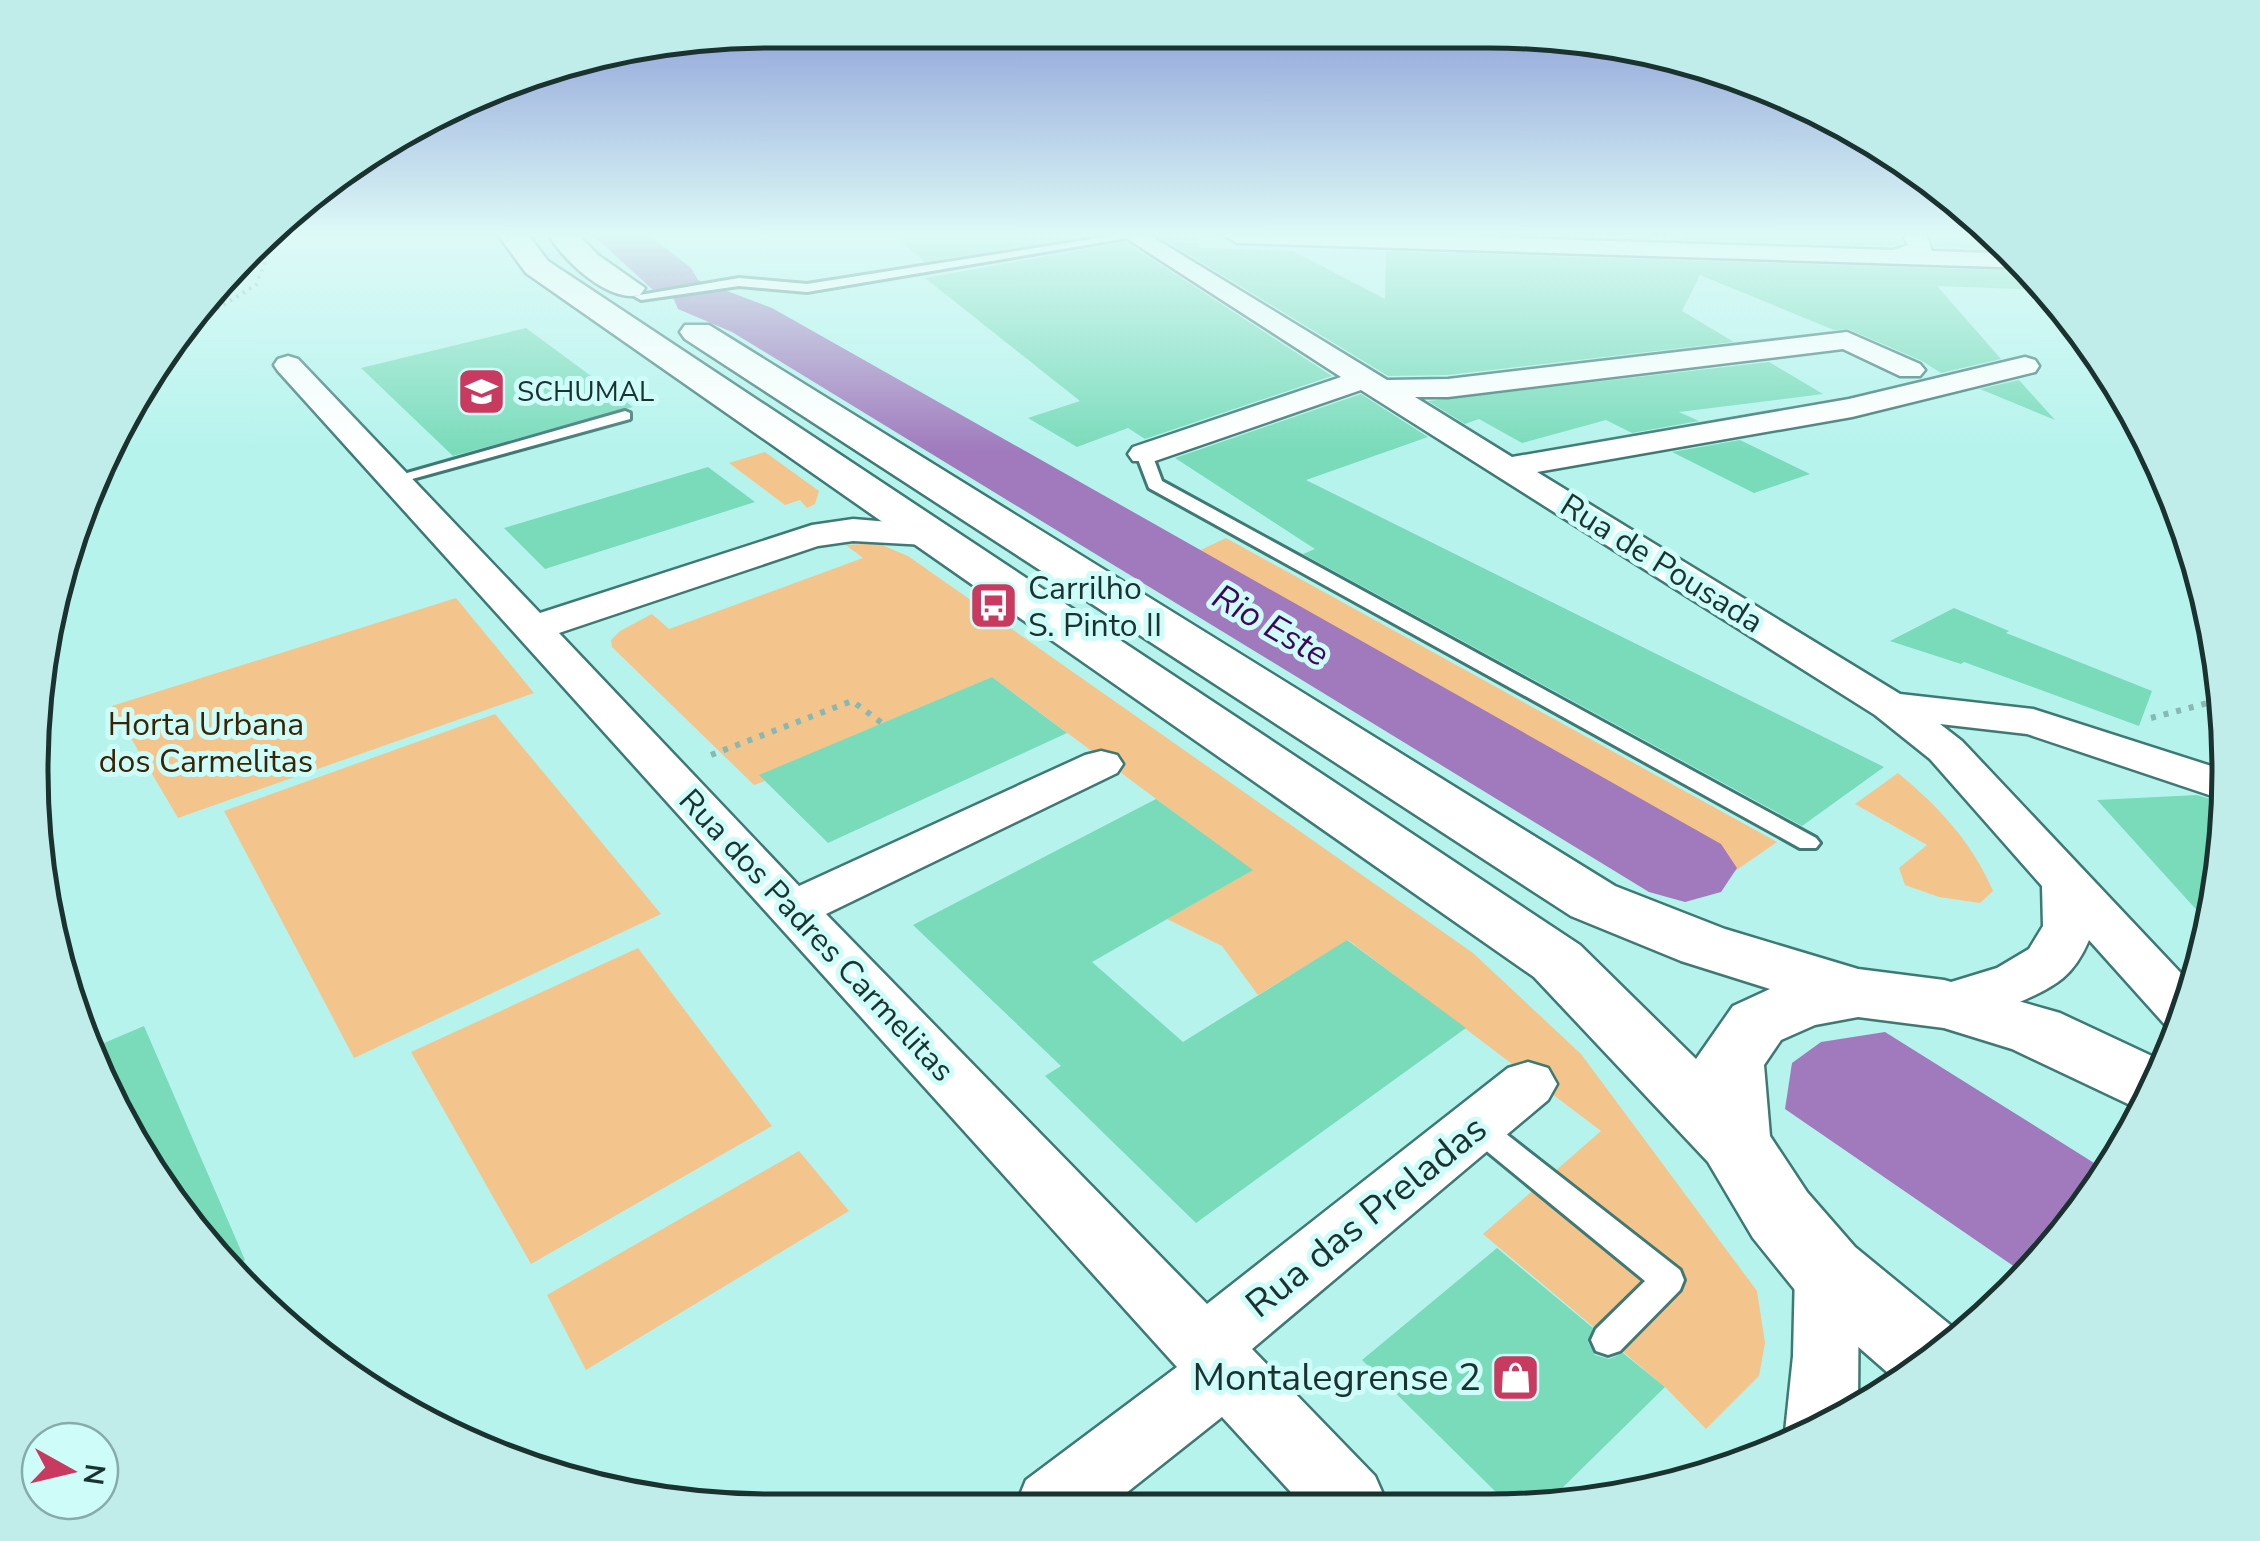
<svg xmlns="http://www.w3.org/2000/svg" width="2260" height="1541" font-family="'Nunito Sans',sans-serif">
<style>
.green{fill:#f4c48d}
.water{fill:#a07abd}
.lines{fill:none;stroke-linecap:round;stroke-linejoin:round}
.river{fill:#a07abd;fill-rule:evenodd}
.building{fill:#79dbba}
.lane-casing{stroke:#3f7974;stroke-width:6}
.street-casing{stroke:#3f7974;stroke-width:5}
.primary-casing{stroke:#3f7974;stroke-width:5}
.path-far1{stroke:#87b9b4;stroke-width:4;stroke-dasharray:2.5 5;stroke-linecap:butt}
.path{stroke:#87b9b4;stroke-width:6;stroke-dasharray:5 8;stroke-linecap:butt}
.lane{fill:#fff;fill-rule:evenodd}
.street{fill:#fff;fill-rule:evenodd}
.primary{fill:#fff;fill-rule:evenodd}
.labels{text-anchor:middle;stroke-width:10;stroke-linejoin:round;paint-order:stroke}
.far-poi-label{font-size:28px;fill:#1a3230;stroke:#cefdf9;text-anchor:start}
.street-label{font-size:32px;fill:#1a3230;stroke:#cefdf9}
.poi-label{font-size:32px;fill:#1a3230;stroke:#cefdf9;text-anchor:start}
.park-label{font-size:32px;fill:#3a2406;stroke:#cefdf9}
.water-label{font-size:35px;font-style:italic;fill:#3f075c;stroke:#cefdf9}
.near-street-label{font-size:38px;fill:#1a3230;stroke:#cefdf9}
.near-poi-label{font-size:38px;fill:#1a3230;stroke:#cefdf9;text-anchor:end}
.rim{fill:none;stroke:#1a3230;stroke-width:5}
</style>
<rect width="100%" height="100%" fill="#b6f3ed"/>
<g class="green">
<polygon points="765,452 819,491 815,504 807,508 800,500 785,505 729,463"/>
<polygon points="1226,538 1777,842 1699,896 1137,580"/>
<polygon points="877,543 908,556 1473,953 1581,1054 1757,1291 1765,1343 1759,1376 1706,1429 1665,1387 1483,1234 1601,1131 1348,940 1258,995 1222,946 1167,919 1252,870 992,677 760,775 765,781 754,785 612,647 611,640 620,631 652,614 669,629 863,558 846,545"/>
<polygon points="456,598 534,693 178,818 112,706"/>
<polygon points="495,714 661,914 354,1058 224,811"/>
<path d="M1898,773C1938,806 1972,842 1993,891L1980,903L1939,897L1905,885L1899,868L1927,845L1855,804Z"/>
<polygon points="638,948 772,1126 531,1264 411,1052"/>
<polygon points="799,1151 849,1211 586,1370 547,1295"/>
</g>
<polygon class="water" points="1885,1032 2110,1173 2028,1276 1785,1109 1792,1063 1821,1042"/>
<g class="lines">
<polygon class="river" points="594,236 650,236 691,268 698,280 772,308 1721,844 1737,868 1721,892 1685,902 1649,892 732,332 678,309 672,295 653,290"/>
</g>
<g class="building">
<polygon points="895,236 1089,236 925,262"/>
<polygon points="1158,236 1199,236 1200,248 1293,251 1385,299 1386,251 2033,271 2049,290 1937,286 2001,359 1941,373 1922,361 1848,329 1834,330 1700,275 1682,311 1734,342 1448,375 1388,376"/>
<polygon points="1566,236 1899,236 1903,243 1892,246"/>
<polygon points="1931,236 1998,236 2016,250 1935,247"/>
<polygon points="1126,242 1332,376 1145,439 1128,428 1077,447 1028,418 1080,401 925,278"/>
<polygon points="526,328 633,407 453,456 361,368"/>
<polygon points="1769,362 1823,394 1679,412 1699,421 1632,433 1606,420 1522,443 1479,419 1465,424 1428,401"/>
<polygon points="2019,380 2055,420 1980,389"/>
<polygon points="1361,394 1428,437 1306,480 1884,767 1802,826 1303,554 1315,549 1175,458"/>
<polygon points="1740,440 1810,474 1754,493 1672,452"/>
<polygon points="708,467 755,502 545,569 504,528"/>
<polygon points="1954,608 2009,631 2006,633 2152,691 2139,726 1964,662 1961,664 1890,641"/>
<polygon points="992,677 1067,733 828,843 759,775"/>
<polygon points="2197,795 2227,804 2212,927 2097,800"/>
<polygon points="1156,799 1253,870 1092,962 1183,1042 1347,940 1466,1028 1196,1223 1045,1076 1061,1066 913,925"/>
<polygon points="144,1026 245,1260 229,1270 107,1099 90,1049"/>
<polygon points="1497,1248 1593,1328 1588,1342 1595,1355 1609,1359 1623,1353 1665,1387 1552,1498 1503,1499 1362,1360"/>
</g>
<g class="lines">
<defs>
<g id="lane">
<polygon points="1112,236 1139,236 807,292 739,286 641,300 634,296 739,278 807,284"/>
<polygon points="625,411 630,413 630,419 394,484 386,479"/>
<polygon points="1144,449 1152,454 1162,481 1816,838 1820,843 1816,848 1800,848 1149,488 1136,454"/>
<polygon points="1477,1115 1487,1119 1680,1270 1684,1280 1680,1290 1620,1351 1608,1355 1596,1351 1591,1340 1596,1329 1645,1281 1467,1135 1462,1127 1467,1119"/>
</g>
<g id="street">
<path d="M1123,236H1151L1387,380L1448,379L1847,332L1920,364L1925,370L1920,376H1900L1843,349L1448,397H1415L1512,457L1849,399L2025,357L2035,360L2039,366L2035,372L1852,417L1537,472L1900,694L2033,709L2230,772L2227,801L2027,734L1940,724L1962,741L2194,987L2180,1031L2167,1027L2089,940C2083,954 2075,968 2063,978C2035,1001 1959,1028 1925,1018L1917,1004L1925,990L1997,968L2029,949L2043,926L2042,886L1930,759L1875,715L1361,390L1155,461H1133L1128,454L1133,447L1341,377Z"/>
<polygon points="1225,236 1456,236 1893,250 1908,245 1903,236 1927,236 1932,251 2019,254 2031,268 1237,243"/>
<polygon points="288,356 298,359 540,613 812,525 853,519 939,526 944,534 939,542 926,545 853,541 818,546 559,633 799,886 1085,755 1101,751 1117,755 1123,764 1117,773 826,914 1207,1304 1508,1068 1528,1062 1548,1068 1557,1084 1548,1100 1252,1349 1375,1476 1386,1501 1300,1502 1222,1417 1111,1505 1015,1507 1026,1480 1177,1367 278,371 274,365 278,359"/>
<polygon points="1827,1243 1850,1251 1859,1271 1858,1405 1818,1434 1790,1444 1785,1432 1793,1356 1795,1271 1804,1251"/>
</g>
<g id="primary">
<polygon points="499,236 529,236 548,261 1580,945 1696,1059 1733,1006 1770,989 1681,961 1571,916 685,339 680,332 685,325 709,325 1615,886 1725,929 1858,969 1944,980 2060,1013 2169,1064 2143,1111 2012,1049 1944,1028 1858,1017 1815,1025 1781,1040 1764,1065 1770,1136 1807,1192 1855,1247 1960,1333 1895,1379 1799,1295 1753,1238 1708,1162 1534,977 526,273"/>
<path d="M549,236H579L598,255L645,288L640,295C608,303 565,261 549,236Z"/>
</g>
</defs>
<use href="#lane" class="lane-casing"/>
<use href="#street" class="street-casing"/>
<use href="#primary" class="primary-casing"/>
<polyline class="path-far1" points="185,328 256,285 270,250"/>
<g class="path">
<polyline points="2151,718 2223,699"/>
<polyline points="711,755 852,701 882,723"/>
</g>
<use href="#lane" class="lane"/>
<use href="#street" class="street"/>
<use href="#primary" class="primary"/>
</g>
<linearGradient id="sky" x2="0" y2="1"><stop stop-color="#8b9dd7"/><stop offset="0.52" stop-color="#defaf7"/><stop offset="1" stop-color="#defaf7" stop-opacity="0"/></linearGradient>
<rect width="2260" height="452" fill="url(#sky)"/>
<defs>
<symbol id="school-square" viewBox="-11 -11 22 22"><rect x="-9" y="-9" width="18" height="18" rx="4" fill="#c93a60" stroke="#cefdf9"/><path d="M0-5L7-2L0 1L-7-2ZM-4 1L0 2.5L4 1V4Q0 6-4 4Z" fill="#fff"/></symbol>
<symbol id="bus-square" viewBox="-11 -11 22 22"><rect x="-9" y="-9" width="18" height="18" rx="4" fill="#c93a60" stroke="#cefdf9"/><path d="M-5-6H5V4H4V6H2V4H-2V6H-4V4H-5ZM-3.5-4V0h7V-4ZM-3.5 1.2v1.5H-2V1.2ZM2 1.2v1.5H3.5V1.2Z" fill="#fff"/></symbol>
<symbol id="shop-square" viewBox="-11 -11 22 22"><rect x="-9" y="-9" width="18" height="18" rx="4" fill="#c93a60" stroke="#cefdf9"/><path d="M-5-2.5h2.3a2.7 3.5 0 0 1 5.4 0H5L5.5 6h-11ZM-1.5-2.5h3a1.5 2.3 0 0 0-3 0Z" fill="#fff"/></symbol>
</defs>
<g fill-rule="evenodd">
<use href="#school-square" x="454" y="364" width="55" height="55"/>
<use href="#bus-square" x="966" y="578" width="55" height="55"/>
<use href="#shop-square" x="1488" y="1350" width="55" height="55"/>
</g>
<g class="labels">
<g class="far-poi-label">
<text x="517" y="401">SCHUMAL</text>
</g>
<g class="street-label">
<text transform="translate(1662 563) rotate(32)" y="11">Rua de Pousada</text>
<text transform="translate(817 935) rotate(47)" y="11">Rua dos Padres Carmelitas</text>
</g>
<g class="poi-label">
<text x="1028" y="599">Carrilho<tspan x="1028" dy="37">S. Pinto II</tspan></text>
</g>
<g class="park-label">
<text x="206" y="735">Horta Urbana<tspan x="206" dy="37">dos Carmelitas</tspan></text>
</g>
<g class="water-label">
<text transform="translate(1271 625) rotate(30)" y="12">Rio Este</text>
</g>
<g class="near-street-label">
<text transform="translate(1366 1216) rotate(-39)" y="13">Rua das Preladas</text>
</g>
<g class="near-poi-label">
<text x="1481" y="1390">Montalegrense 2</text>
</g>
</g>
<path d="M0 0H2260V1541H0ZM771 48H1489A723 723 0 0 1 2212 771V771A723 723 0 0 1 1489 1494H771A723 723 0 0 1 48 771V771A723 723 0 0 1 771 48Z" fill="#c0ede9" fill-rule="evenodd"/>
<path class="rim" d="M771 48H1489A723 723 0 0 1 2212 771V771A723 723 0 0 1 1489 1494H771A723 723 0 0 1 48 771V771A723 723 0 0 1 771 48Z"/>
<g transform="translate(70 1471) rotate(98)"><circle r="48" fill="#cefdf9" stroke="#86aca9" stroke-width="2.5"/>
<path d="M0-8L18 38L0 25L-18 38Z" fill="#c93a60"/>
<text y="-15" font-size="28" font-weight="bold" text-anchor="middle" fill="#1a3230">N</text>
</g>
</svg>
